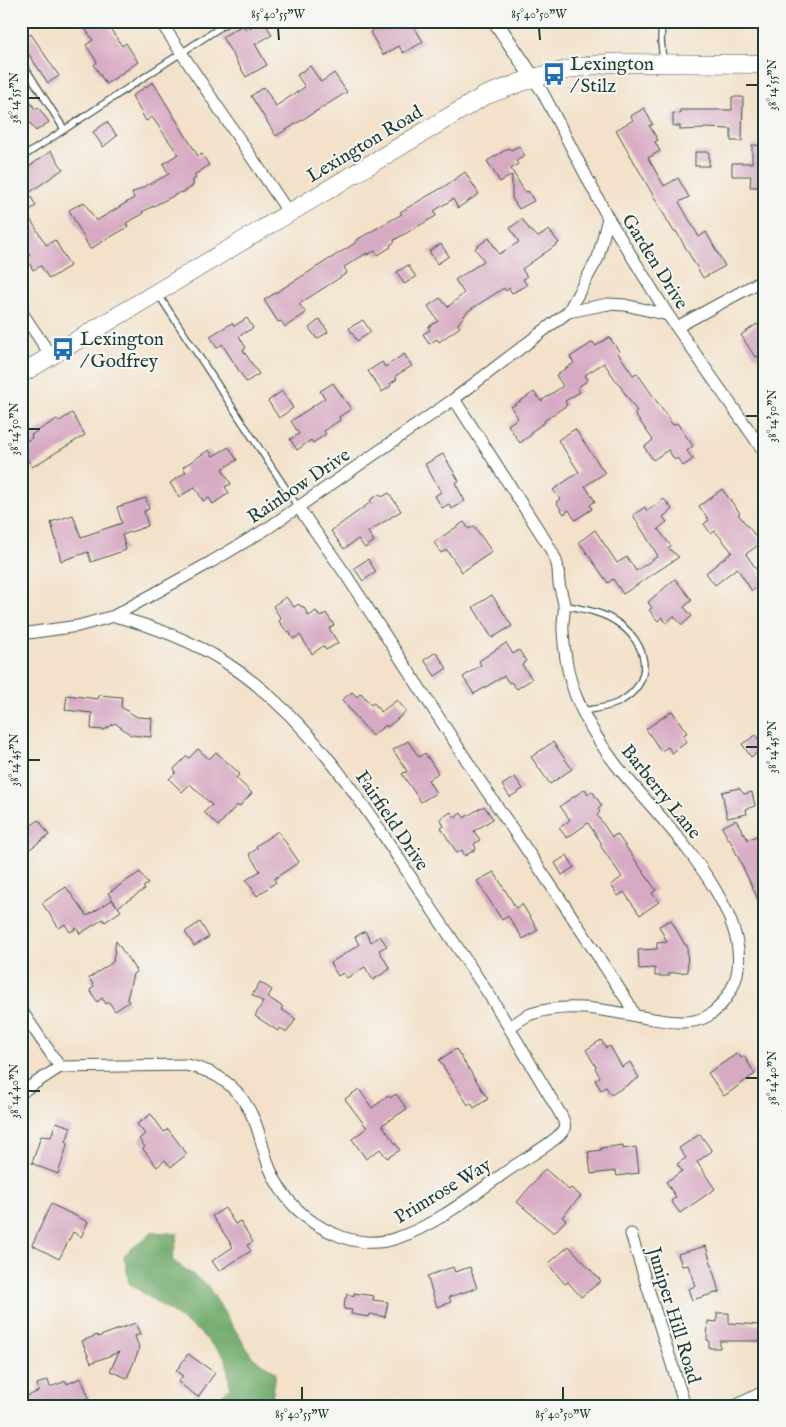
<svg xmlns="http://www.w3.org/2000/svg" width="786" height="1427" font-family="'IM FELL English',serif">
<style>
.forest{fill:#70aa6a;stroke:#48744f}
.building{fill:#d7aac3}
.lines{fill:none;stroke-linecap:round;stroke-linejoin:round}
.service-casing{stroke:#3f564a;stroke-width:8}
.minor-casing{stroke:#3f564a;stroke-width:13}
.tertiary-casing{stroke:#3f564a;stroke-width:16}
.primary-casing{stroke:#3f564a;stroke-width:19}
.service{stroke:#fff;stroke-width:5.5}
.minor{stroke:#fff;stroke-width:11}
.tertiary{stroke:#fff;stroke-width:14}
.primary{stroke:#fff;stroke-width:18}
.ticks{fill:none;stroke:#1f3d34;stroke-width:2}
.labels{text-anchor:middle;stroke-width:4;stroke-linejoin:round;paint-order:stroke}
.poi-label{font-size:19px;fill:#1f3d34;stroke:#f6f6f2;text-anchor:start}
.street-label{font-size:19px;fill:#1f3d34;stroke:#f6f6f2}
.neatline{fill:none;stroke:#1f3d34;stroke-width:2}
.ticks-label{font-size:12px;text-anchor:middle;fill:#1f3d34}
</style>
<rect width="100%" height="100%" fill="#f6f6f2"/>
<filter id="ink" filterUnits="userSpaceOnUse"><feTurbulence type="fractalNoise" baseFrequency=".02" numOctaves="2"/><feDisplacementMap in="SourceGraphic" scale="10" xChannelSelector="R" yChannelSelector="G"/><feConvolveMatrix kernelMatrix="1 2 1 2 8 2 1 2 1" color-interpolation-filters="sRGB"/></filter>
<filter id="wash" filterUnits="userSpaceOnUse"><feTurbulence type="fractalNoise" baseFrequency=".0096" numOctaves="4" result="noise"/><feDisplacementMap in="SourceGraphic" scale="20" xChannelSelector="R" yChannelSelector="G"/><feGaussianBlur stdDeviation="1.12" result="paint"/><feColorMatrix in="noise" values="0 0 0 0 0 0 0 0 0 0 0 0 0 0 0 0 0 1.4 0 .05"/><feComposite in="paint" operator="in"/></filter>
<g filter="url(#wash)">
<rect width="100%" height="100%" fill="#f3e1c9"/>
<polygon class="forest" points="153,1232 178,1234 172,1260 207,1285 253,1358 276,1372 271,1406 211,1406 230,1387 226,1358 197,1330 129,1283 124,1255"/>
<g id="blocks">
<g class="building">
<polygon points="80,21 105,21 122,46 126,43 138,62 106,84 94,65 97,62 86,45 93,40"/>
<polygon points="261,21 264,21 272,35 255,44 267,65 246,77 222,37 243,25 246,30"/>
<polygon points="379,21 411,21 423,42 403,53 399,46 383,55 370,32 381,25"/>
<polygon points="31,34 59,76 48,83 21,43 21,40"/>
<polygon points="310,66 321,82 334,73 347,92 276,136 251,96 264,87 276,106 305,87 297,75"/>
<polygon points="153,82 198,156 202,154 209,165 194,175 196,178 193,180 193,186 182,193 181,192 142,212 143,214 126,223 128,227 90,249 69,210 84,202 96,221 134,198 132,193 169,174 163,164 178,154 152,117 146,121 132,96"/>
<polygon points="21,87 35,109 38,107 49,122 36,131 21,111"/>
<polygon points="732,97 743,97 742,141 731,141 731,129 704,128 704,129 680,130 680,126 673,126 673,113 680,114 680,110 732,110"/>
<polygon points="644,108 653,125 649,125 658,140 655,142 660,151 648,158 664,186 678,178 689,197 679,202 699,237 706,232 725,266 703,278 676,231 674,232 616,130 633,120 631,116"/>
<polygon points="107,122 117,136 103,147 93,132"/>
<polygon points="752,145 765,146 765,187 750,187 751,176 732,176 732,163 752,163"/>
<polygon points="519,146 525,156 516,161 518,164 511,169 525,192 528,191 534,201 519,209 512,198 512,175 500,182 487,161 509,148 511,150"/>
<polygon points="51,151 63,169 29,193 36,206 26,212 46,245 55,240 70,266 49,279 41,266 33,270 26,257 30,255 21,241 21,172"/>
<rect x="695" y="152" width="14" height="14"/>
<polygon points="465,172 479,194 458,208 453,199 434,211 436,216 394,240 395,242 390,245 391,247 378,255 375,251 367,255 367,253 344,267 347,273 299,304 306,313 285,327 281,321 278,322 264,300 352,245 358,240 358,239 402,214 400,212 445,186"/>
<polygon points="522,219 530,230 538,237 549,230 559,243 522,269 527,277 523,279 527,285 512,293 509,288 506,291 504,288 468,311 458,324 460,327 439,342 437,339 429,344 423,334 430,330 428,327 438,321 428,306 440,298 448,307 464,293 455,280 484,261 475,248 489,238 499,254 519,242 510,228"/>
<polygon points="441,244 449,256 437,264 429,251"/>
<polygon points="408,265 416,277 404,284 397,272"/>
<polygon points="247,318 253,328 239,336 246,348 243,350 259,374 246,382 222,344 217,348 210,336 232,323 234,326"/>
<polygon points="320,319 328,332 317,339 309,328"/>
<polygon points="363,320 371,332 357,341 349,328"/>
<polygon points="757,324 765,335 765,366 757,356 755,357 741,335"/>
<polygon points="609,337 619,351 618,353 633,375 637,373 673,425 677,423 693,446 687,451 693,459 683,466 677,458 675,460 668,450 653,460 644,447 653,440 634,413 637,411 604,363 585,375 588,380 577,388 580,392 565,401 567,405 544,421 545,422 531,432 532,434 520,443 508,425 518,418 511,407 534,392 541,401 563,386 556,375 574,363 570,357 593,342 596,346"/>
<polygon points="404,354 412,366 395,376 397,379 390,384 391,386 382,392 368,371 382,362 385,367"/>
<polygon points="333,383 351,409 339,417 340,420 324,431 326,434 313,443 311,440 297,450 290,439 299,434 291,421 325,398 320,391"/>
<polygon points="282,391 293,408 279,418 268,401"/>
<polygon points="72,413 85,435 32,467 21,448 21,444 32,438 31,435 57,419 58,422"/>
<polygon points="575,429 605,473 585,486 595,501 590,505 592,509 575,520 569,510 564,514 556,502 560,499 553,490 579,472 558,440"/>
<polygon points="229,447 237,460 222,469 231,484 225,487 229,493 213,504 209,498 203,501 195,487 179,497 170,483 186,472 183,467 209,450 213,456"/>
<polygon points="443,454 459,481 455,483 465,501 452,509 449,504 442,508 435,496 441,492 425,464"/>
<polygon points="722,489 740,513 738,514 761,543 746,554 765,582 752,591 737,568 715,585 706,573 732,552 715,531 711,534 704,524 709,520 699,506"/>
<polygon points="389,493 401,511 368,532 374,541 365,548 358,539 344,549 331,531 371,502 370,500 380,494 382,497"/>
<polygon points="146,498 149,509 144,511 148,526 122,535 126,550 91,562 88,552 61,561 51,522 73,515 81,537 122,523 117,507"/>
<polygon points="664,499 672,509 663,517 667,522 658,529 671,546 668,548 679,557 623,594 613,579 608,583 579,542 595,530 617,563 627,557 636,571 658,556 633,515 645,507 647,511"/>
<polygon points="464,522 469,529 474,526 492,552 462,572 447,550 441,553 434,542"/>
<polygon points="368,559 376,572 363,581 354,568"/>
<polygon points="675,579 692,600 684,607 692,616 682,625 674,616 666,623 662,617 658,621 649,610 652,608 648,602"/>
<polygon points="492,595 512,626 492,638 473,607"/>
<polygon points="286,597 294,607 299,604 301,607 303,606 309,616 316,611 320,617 326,613 334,625 329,628 338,643 326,650 323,646 312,654 300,635 293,639 289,631 287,632 279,621 281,619 273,606"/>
<polygon points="506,643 513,654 519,650 526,661 522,665 532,679 517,689 511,682 509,683 504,676 474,694 463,677 481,665 479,661"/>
<polygon points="436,652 447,668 435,676 424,660"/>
<polygon points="352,692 357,697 361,693 371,705 374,703 381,712 397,700 406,711 395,721 387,727 386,725 372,736 342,700"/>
<polygon points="67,695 98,699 99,695 122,697 121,707 137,717 152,718 151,737 131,735 115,723 104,730 91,729 92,713 65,710"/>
<polygon points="672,711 687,733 683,735 687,742 672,753 668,747 661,751 646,729"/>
<polygon points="756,735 764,748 751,757 742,744"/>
<polygon points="408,741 419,757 425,753 438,773 428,780 436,793 421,802 402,774 407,771 393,750"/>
<polygon points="553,742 572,769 550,784 531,757"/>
<polygon points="198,749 209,759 216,752 240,774 236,778 252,793 239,807 237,805 218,826 204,812 212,805 193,787 190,784 182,792 169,779 176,772 174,769 187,756 189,758"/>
<polygon points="515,777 523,789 510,797 502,785"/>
<polygon points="739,788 744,794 752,792 755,806 746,809 747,814 727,818 722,792"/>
<polygon points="585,789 588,794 592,791 602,806 598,809 600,812 597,815 612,837 617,834 656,890 652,893 659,902 640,915 624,892 618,896 611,885 622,877 600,845 602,844 588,823 567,838 559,828 570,820 560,806"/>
<polygon points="484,806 493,819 474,831 480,840 474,844 476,849 465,856 462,850 457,853 441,828 444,826 440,819 451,812 455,818 461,813 464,818"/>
<polygon points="39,820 49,835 27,851 21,844 21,832"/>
<polygon points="736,820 748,840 765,832 765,914 729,838 728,839 722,827"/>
<polygon points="278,831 299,862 274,879 276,882 257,896 246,880 260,871 249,854 257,849 256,846"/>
<polygon points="567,855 574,867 562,875 555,863"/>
<polygon points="140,872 148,884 143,887 145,889 118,907 121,911 105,922 103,919 80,934 77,928 70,932 65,924 59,928 42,903 66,887 87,916 112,900 117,906 108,893"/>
<polygon points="494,872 516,908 522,904 538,930 523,939 508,916 502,920 477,881"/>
<polygon points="671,920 685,945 687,945 688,972 669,973 669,976 655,976 655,968 639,969 638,950 657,949 657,943 667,942 659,926"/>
<polygon points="200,922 209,937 194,946 185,932"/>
<polygon points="365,931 371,942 380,936 387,946 379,950 390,969 373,980 365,967 347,978 343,973 338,976 330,963 359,945 355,937"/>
<polygon points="116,941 137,972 133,974 127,999 129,1002 115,1011 109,1002 106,1004 102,998 97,1002 90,990 94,986 89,978 113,962"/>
<polygon points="260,982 272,990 268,997 283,1007 281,1009 296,1019 287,1032 280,1028 278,1031 255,1016 263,1002 252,995"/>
<polygon points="601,1040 606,1048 610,1046 622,1067 630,1062 639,1078 611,1095 606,1087 601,1090 595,1080 600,1077 595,1068 596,1067 586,1050"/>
<polygon points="456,1049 488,1099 474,1108 471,1103 468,1105 439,1060"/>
<polygon points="738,1053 741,1058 744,1056 755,1074 724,1096 708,1073"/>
<polygon points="359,1089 372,1108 388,1096 390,1098 396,1094 407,1109 382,1125 400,1150 387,1158 380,1149 366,1159 352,1139 367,1128 345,1099"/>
<polygon points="151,1114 164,1132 168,1129 187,1154 171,1167 165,1160 157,1167 143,1149 145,1147 139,1139 145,1134 137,1124"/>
<polygon points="56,1122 71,1127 66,1142 68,1143 58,1174 40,1167 32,1163 41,1136 51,1137"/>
<polygon points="700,1134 712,1151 697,1162 715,1189 680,1213 671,1201 676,1197 666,1182 682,1171 677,1164 686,1158 679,1148"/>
<polygon points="623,1145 623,1149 636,1147 639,1173 617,1176 616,1171 591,1174 588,1152 601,1150 601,1148"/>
<polygon points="545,1169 569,1190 571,1188 581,1196 562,1217 566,1220 554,1233 517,1202"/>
<polygon points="51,1204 88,1222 81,1237 73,1232 59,1259 32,1245"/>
<polygon points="225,1208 235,1224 240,1221 253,1242 247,1245 251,1251 219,1271 212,1261 233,1247 212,1216"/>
<polygon points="569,1246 601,1281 581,1297 568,1282 565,1284 548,1264"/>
<polygon points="706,1246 719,1292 692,1300 688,1289 695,1286 688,1265 682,1266 678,1254"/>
<polygon points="453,1267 455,1272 470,1267 477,1288 449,1297 451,1302 437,1307 427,1276"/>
<polygon points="354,1293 374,1296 373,1300 388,1302 385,1317 370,1314 369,1317 351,1314 352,1310 344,1309 345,1298 346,1298 347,1294 354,1296"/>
<polygon points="717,1313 729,1313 729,1323 761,1325 760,1341 720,1341 720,1348 709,1348 709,1340 707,1340 708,1321 717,1322"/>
<polygon points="135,1323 140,1334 135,1336 139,1347 138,1348 139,1350 127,1378 110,1371 119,1352 91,1363 82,1341 97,1335 98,1337"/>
<polygon points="188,1354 215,1373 198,1397 178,1382 183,1376 176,1371"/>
<polygon points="81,1378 89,1398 68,1406 21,1406 21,1399 39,1391 37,1384 48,1380 50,1387 66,1381 67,1384"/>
</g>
</g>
</g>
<g filter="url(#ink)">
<use href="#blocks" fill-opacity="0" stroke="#3f564a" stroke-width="1"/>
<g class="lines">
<defs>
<g id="service">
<polyline points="662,21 661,40 663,61"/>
<polyline points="21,61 64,129"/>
<polyline points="21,158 230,21"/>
<polyline points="158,294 298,507"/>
<path d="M564,605C581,609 600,611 615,621C649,642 657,684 617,703C606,708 593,709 582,711"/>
</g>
<g id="minor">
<polyline points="160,21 289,213"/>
<polyline points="533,78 543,93 608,218 668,315 765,453"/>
<polyline points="21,311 51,356"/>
<polyline points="568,312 608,304 625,305 668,315"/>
<polyline points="677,327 765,279"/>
<path d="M454,399L545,540C550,548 555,556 557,564C559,570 558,577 559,583C560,590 563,597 564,605C565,614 562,623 563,631C564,652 568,675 575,694C585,720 600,744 617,766C656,815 769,921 731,990C725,1001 718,1011 706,1017C688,1026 666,1021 647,1018C609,1011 569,1001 531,1014C523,1017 516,1023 509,1028"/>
<polyline points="298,507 346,575 484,787 565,906 628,1002 634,1015"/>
<polyline points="21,634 78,626 114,616 211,562 268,528 454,399 568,312 598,258 608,218"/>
<path d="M21,1010L60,1067L186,1065C220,1071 242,1090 255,1122C261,1137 264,1154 270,1169C282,1198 305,1222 335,1234C354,1243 377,1245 397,1238C437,1225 478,1191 513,1167C524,1159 558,1141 564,1129C566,1124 563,1119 561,1115C539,1078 517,1041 495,1004C471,967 446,931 422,894C366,809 312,718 225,662C191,640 152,626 114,616"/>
<polyline points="21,1094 26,1089 60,1067"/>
<polyline points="631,1234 685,1406"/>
<polyline points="735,1406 765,1391"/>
</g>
<polyline id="tertiary" points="495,21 533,78"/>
<polyline id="primary" points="21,374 484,96 533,78 575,68 609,63 765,64"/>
</defs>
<use href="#service" class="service-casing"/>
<use href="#minor" class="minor-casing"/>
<use href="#tertiary" class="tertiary-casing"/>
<use href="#primary" class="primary-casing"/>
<use href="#service" class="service"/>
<use href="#minor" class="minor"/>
<use href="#tertiary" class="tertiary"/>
<use href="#primary" class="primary"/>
</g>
</g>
<path class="ticks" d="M278,28L279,40M539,28L540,40M746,85H758M28,98H40M746,416H758M28,429H40M746,747H758M28,760H40M746,1078H758M28,1091H40M302,1387V1400M563,1387V1400"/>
<defs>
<symbol id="bus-bare" viewBox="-9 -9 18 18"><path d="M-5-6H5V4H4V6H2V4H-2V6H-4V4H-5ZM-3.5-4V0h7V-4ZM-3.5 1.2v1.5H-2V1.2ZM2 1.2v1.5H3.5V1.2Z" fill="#1f6fb2" stroke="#f6f6f2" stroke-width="2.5" paint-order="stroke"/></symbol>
</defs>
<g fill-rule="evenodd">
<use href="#bus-bare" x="538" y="58" width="32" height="32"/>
<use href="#bus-bare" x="47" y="333" width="32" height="32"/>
</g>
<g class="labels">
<g class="poi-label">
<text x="570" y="70">Lexington<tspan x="570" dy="22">/ Stilz</tspan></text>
<text x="80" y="345">Lexington<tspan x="80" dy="22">/ Godfrey</tspan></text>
</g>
<g class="street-label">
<text transform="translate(364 143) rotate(-31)" y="7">Lexington Road</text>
<text transform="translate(656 261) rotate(58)" y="7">Garden Drive</text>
<text transform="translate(298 485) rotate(-34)" y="7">Rainbow Drive</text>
<text transform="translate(662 791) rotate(51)" y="7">Barberry Lane</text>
<text transform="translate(393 820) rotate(56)" y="7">Fairfield Drive</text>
<text transform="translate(442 1190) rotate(-31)" y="7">Primrose Way</text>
<text transform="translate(675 1315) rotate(73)" y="7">Juniper Hill Road</text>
</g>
</g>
<rect width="786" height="1427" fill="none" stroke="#f6f6f2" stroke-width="55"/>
<rect x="28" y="28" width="730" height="1372" class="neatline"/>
<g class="ticks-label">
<text x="278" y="18">85°40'55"W</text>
<text x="539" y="18">85°40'50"W</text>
<text transform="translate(772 85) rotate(-90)" y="4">38°14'55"N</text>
<text transform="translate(14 98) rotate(-90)" y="4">38°14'55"N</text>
<text transform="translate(772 416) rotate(-90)" y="4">38°14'50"N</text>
<text transform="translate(14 429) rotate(-90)" y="4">38°14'50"N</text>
<text transform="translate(772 747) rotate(-90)" y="4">38°14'45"N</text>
<text transform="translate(14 760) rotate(-90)" y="4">38°14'45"N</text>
<text transform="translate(772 1078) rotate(-90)" y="4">38°14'40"N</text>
<text transform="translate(14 1091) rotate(-90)" y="4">38°14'40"N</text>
<text x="302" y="1418">85°40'55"W</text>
<text x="563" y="1418">85°40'50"W</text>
</g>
</svg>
